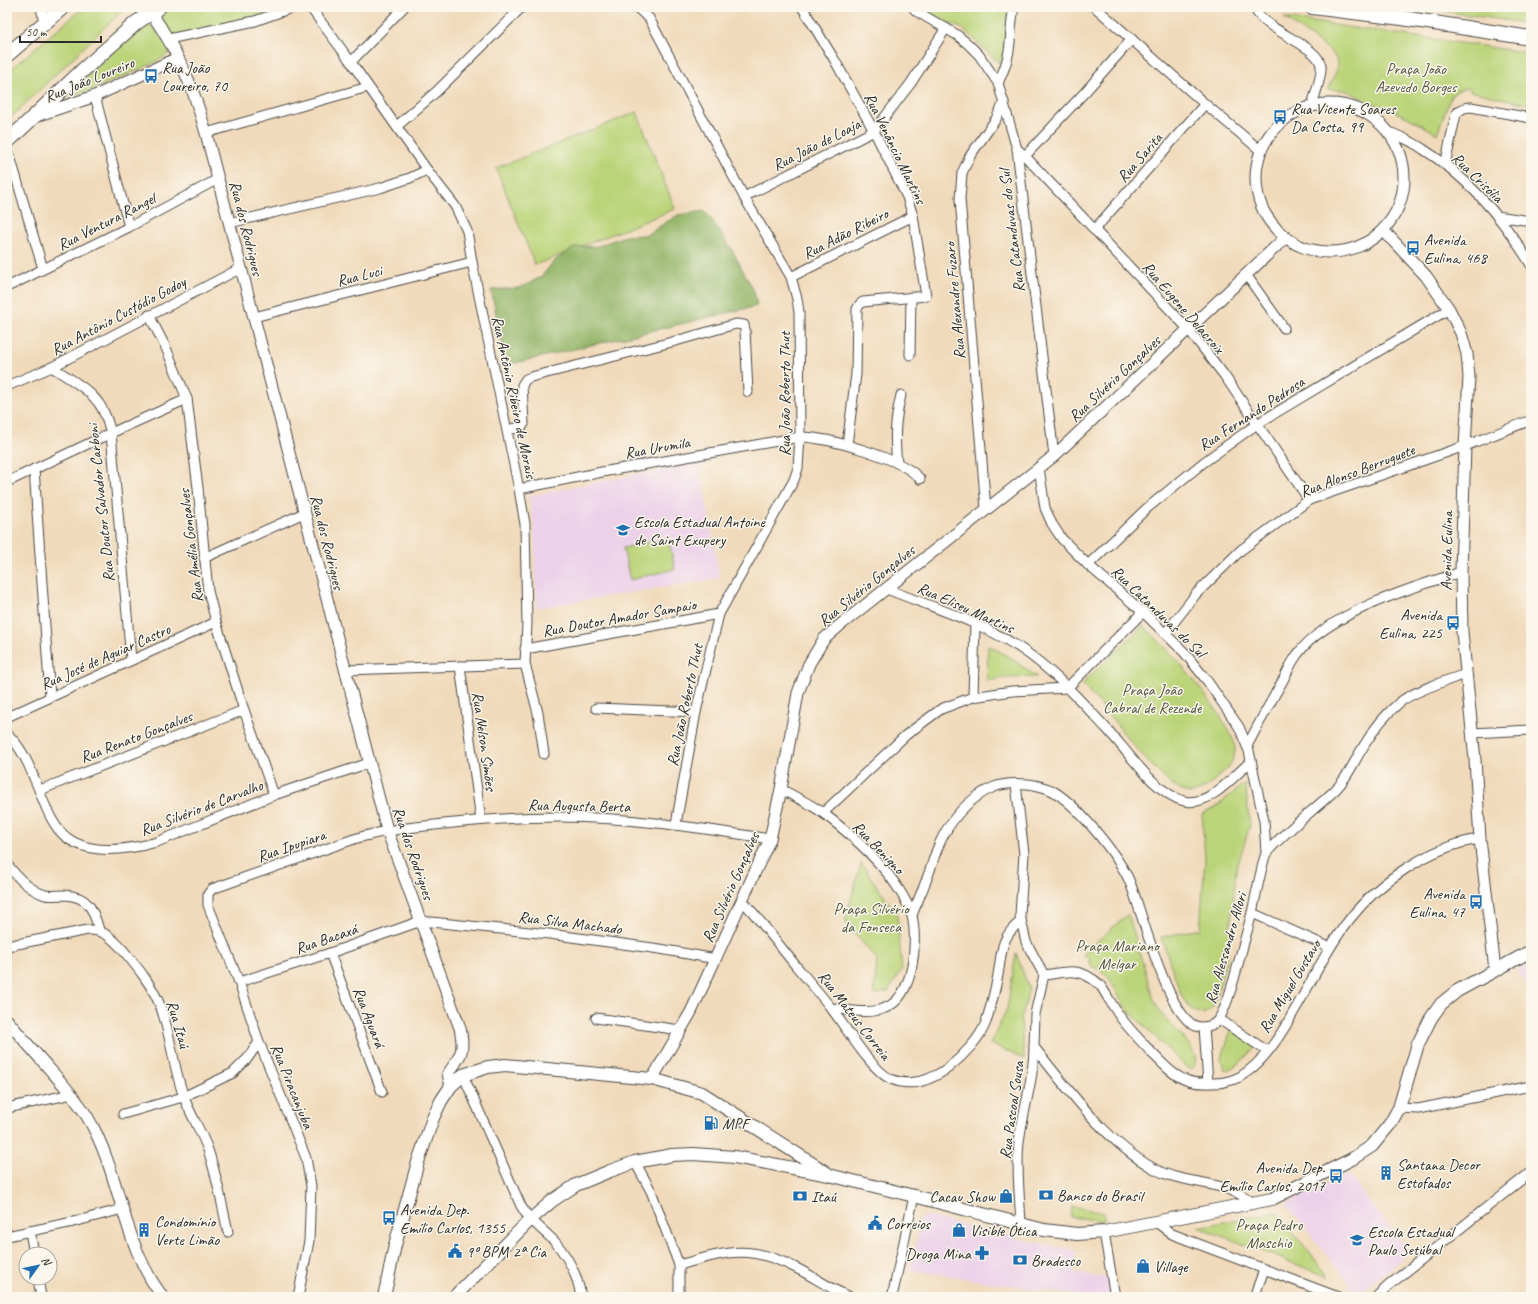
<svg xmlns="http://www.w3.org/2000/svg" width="1538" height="1304" font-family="Caveat,sans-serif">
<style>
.built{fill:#edd1e9}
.green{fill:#bbd479;stroke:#738052}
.forest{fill:#94b669;stroke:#60704a}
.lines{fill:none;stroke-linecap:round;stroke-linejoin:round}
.minor-casing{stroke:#494541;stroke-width:11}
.tertiary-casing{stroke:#494541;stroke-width:13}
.secondary-casing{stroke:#494541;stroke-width:14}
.primary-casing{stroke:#494541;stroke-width:16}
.minor{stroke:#fff;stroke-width:9}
.tertiary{stroke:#fff;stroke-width:11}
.secondary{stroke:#fff;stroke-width:12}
.primary{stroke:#fff;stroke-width:14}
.labels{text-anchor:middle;stroke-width:3;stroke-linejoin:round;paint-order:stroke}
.poi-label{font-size:16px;fill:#2b2b2b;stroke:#fbf7ec;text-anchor:start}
.park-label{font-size:16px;fill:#4f553e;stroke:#fbf7ec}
.street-label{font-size:16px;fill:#2b2b2b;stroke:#fbf7ec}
</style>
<rect width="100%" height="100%" fill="#fbf7ec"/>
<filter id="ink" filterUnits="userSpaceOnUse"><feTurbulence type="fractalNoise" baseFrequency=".025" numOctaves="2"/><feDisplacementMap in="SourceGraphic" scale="8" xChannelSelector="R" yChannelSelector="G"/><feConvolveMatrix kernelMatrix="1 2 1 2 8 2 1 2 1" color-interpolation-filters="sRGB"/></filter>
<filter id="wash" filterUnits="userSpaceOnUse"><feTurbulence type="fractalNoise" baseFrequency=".012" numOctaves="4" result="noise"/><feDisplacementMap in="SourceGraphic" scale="16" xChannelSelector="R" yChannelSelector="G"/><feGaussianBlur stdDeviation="0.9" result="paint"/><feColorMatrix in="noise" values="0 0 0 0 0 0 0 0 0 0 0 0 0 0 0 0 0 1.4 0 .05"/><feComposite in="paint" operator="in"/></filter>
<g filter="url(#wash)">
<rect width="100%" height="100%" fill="#f1dabb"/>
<g class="built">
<polygon points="699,462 720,578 537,608 534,525 528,496"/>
<polygon points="1531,963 1531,994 1517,970"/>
<polygon points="1348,1173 1409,1253 1364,1289 1357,1289 1348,1287 1351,1284 1349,1282 1285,1204"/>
<polygon points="924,1215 994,1233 1077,1251 1073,1273 1108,1278 1108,1297 1086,1297 910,1270 921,1218"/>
</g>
<g class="green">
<polygon points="84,7 126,7 7,121 7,72"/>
<polygon points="159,7 293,7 168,39 155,9"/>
<polygon points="918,7 1008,7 1005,48 1000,64 963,29 921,11"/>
<polygon points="1415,7 1531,7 1531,24"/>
<path d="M1284,18L1531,53V105L1470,91L1468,87L1457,91L1451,96L1437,134L1413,120L1383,106L1382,108L1347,91L1341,90L1327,89C1335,76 1344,62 1329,50Z"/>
<path d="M150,25L161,34L171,51C158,63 140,69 124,76C108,83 92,91 75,95L80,84L139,26Z"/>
<polygon points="637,112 675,209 535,265 496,168"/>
<polygon points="668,538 675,569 630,580 623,548"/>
<path d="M1143,626C1164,643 1238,726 1235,751C1234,764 1225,770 1217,778C1209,785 1197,796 1185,792C1164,786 1120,728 1105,710C1098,701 1089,694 1083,685L1085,681Z"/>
<polygon points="988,645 1011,658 1037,677 1004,678 987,681"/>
<polygon points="1245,783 1250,825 1236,871 1228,952 1215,1004 1209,1011 1202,1014 1194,1011 1188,1006 1182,997 1161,937 1200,929 1205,859 1202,814 1215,808"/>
<polygon points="861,863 897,915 902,970 888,992 874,995 877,960 845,922"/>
<path d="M1128,914C1134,933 1139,952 1145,970C1149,985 1153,1000 1161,1013C1169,1024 1210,1057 1190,1069L1187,1068L1126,1008L1109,978L1101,971L1090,965L1089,958L1083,956L1085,954L1084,953Z"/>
<polygon points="1016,953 1029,989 1021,1020 1024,1059 990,1044 1007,1009"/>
<polygon points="1231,1030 1256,1046 1239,1064 1227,1070 1225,1070 1221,1060"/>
<polygon points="1072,1206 1104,1213 1104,1221 1071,1217"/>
<polygon points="1277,1212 1329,1277 1198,1227"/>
</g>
<polygon class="forest" points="704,211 712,220 733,252 754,291 757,306 507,365 491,290 518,288 530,283 542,276 554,261 575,247 598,246 625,236 646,235 678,215"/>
</g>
<g filter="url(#ink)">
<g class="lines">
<defs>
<g id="minor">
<polyline points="41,7 44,22"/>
<polyline points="310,7 351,62 427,170 455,206 467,231 472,262 519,489 525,524 527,623 525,664 538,713 544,754"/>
<polyline points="636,7 649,18 744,197 791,277 797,299 799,312 800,437 798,468 794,480 719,614 696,712 676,824"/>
<polyline points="802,7 834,59 874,131 907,197 913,216 926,296 863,302 860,304 857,309 856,374 847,445"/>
<polyline points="913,7 916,11 957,35 968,44 979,55 998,83 1017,149 1054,456"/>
<polyline points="1095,7 1205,104 1260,150"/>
<path d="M1254,7C1264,32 1318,44 1321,66C1322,76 1315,95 1312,105"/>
<polyline points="168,39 255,21 294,7"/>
<polyline points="351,62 404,7"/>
<path d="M998,83C1003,73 1007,62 1009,51C1011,36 1011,22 1014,7"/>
<polyline points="95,96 129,227"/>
<polyline points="397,126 436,92 522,7"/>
<path d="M1387,131C1399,136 1412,141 1423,149C1468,177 1504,220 1531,265"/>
<polyline points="206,133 368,87"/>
<polyline points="7,146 43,269"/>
<polyline points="1017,149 1025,156 1189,330 1224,375 1309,500"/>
<polyline points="1025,156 1085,92 1132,39"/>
<path d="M1445,165L1456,114C1460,109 1464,107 1471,107L1531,118"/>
<polyline points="744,197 874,131 911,83 946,28"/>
<polyline points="1497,216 1531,221"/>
<polyline points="229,223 380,188 410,178 427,170"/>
<polyline points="1094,230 1205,104"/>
<polyline points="1247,276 1284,328"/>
<polyline points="791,277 913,216"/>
<polyline points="7,287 129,227 218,179"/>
<polyline points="149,315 166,348 187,399 198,488 208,591 216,622 244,710 274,795"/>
<polyline points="254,317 472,262"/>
<polyline points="910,355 911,297"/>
<path d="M52,367C71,380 97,392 105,415C108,421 109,427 111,433L131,660"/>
<polyline points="7,386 52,367 241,268"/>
<polyline points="507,430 521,427 524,424 522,385 526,379 531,377 672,342 736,324 744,325 745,330 748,392"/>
<path d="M897,463C894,436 895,421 901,395"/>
<polyline points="1039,468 1045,508 1052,524 1062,539 1087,564 1144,613 1184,652 1208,682 1239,727 1249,751 1264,821 1266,852"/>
<polyline points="34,469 50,697"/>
<polyline points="7,482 111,433 187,399"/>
<path d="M519,489L602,472L800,437C827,437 903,458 920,479"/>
<polyline points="986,509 960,199 962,173 970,156 996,119 1004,102"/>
<polyline points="204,558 304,513"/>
<polyline points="1088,565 1146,509 1204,462 1257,424 1449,309"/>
<path d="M887,589C931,607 979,621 1020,648C1052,669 1079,699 1106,728C1127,750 1155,794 1184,801C1209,807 1234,776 1251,761"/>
<polyline points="1165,634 1196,594 1241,550 1309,500 1465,446 1531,420"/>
<polyline points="525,649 719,614"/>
<polyline points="460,666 481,820"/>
<polyline points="345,670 525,664"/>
<polyline points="1067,688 1143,612"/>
<polyline points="973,697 975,624"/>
<polyline points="596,708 696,712"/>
<polyline points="7,717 216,622"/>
<polyline points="1472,733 1531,730"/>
<path d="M7,734C20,745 28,762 34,778C41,793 45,809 54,823C75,859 124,851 157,842L274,795L369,763"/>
<path d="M1247,746C1258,725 1270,703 1282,682C1287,673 1291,663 1297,655C1326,614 1413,587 1461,572"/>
<polyline points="1016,784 1024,854 1020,915 1026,942 1044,975"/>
<path d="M781,789C795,797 811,804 823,813C844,829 865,847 882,867C892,878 908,901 912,916C918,942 914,997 885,1008C868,1015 849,1010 831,1008"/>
<polyline points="40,790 244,710"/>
<polyline points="823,813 906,735 941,709 973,697 1012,691 1067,688"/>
<path d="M7,864C16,876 30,890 45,895C50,896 58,895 64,895C88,896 93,908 99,930"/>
<path d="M742,900C761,921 778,944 796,966C808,980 820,994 831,1008C845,1026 872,1071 891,1079C911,1088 931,1080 948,1068C962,1057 980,1039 986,1022C991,1006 995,991 998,975C1002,952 1000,937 1021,921"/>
<polyline points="1252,913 1329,947"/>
<path d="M912,915C918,900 925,885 930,870C933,862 935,854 938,847C948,822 969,797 994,787C1004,783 1017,783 1028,784C1036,785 1044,787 1051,790C1076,803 1115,852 1128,878C1141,904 1168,1027 1201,1027C1207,1027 1214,1025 1218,1020C1226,1009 1230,992 1234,979C1240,957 1246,935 1252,913C1256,894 1260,874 1265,856C1269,844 1324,802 1336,789C1349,776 1355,759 1365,744C1374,729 1386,714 1399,703C1413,691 1448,680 1466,674"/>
<path d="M7,946L88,930C104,929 113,939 123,950C138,968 153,986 161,1008C171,1036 173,1066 183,1094C189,1113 201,1130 208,1150C217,1176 222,1205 228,1232"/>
<polyline points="330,953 382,1092"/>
<polyline points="239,982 330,953 421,921 549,934 660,949 716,959"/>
<polyline points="596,1018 680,1030"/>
<polyline points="1219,1019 1267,1051"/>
<polyline points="1204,1027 1208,1083"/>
<path d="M463,1075L521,1206C529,1221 543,1229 555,1242C568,1257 578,1277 581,1297"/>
<polyline points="7,1108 72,1094"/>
<polyline points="1399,1108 1418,1109 1531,1086"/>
<polyline points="123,1114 183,1097 233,1073 247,1059 259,1042"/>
<polyline points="635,1162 651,1191 679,1265 679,1297"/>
<path d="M1253,1203C1223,1178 1184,1186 1153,1168C1106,1142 1068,1089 1034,1047L1035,1014L1044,975C1068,972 1079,966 1100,985C1107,995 1113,1007 1121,1018C1130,1030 1141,1041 1151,1052C1161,1062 1172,1075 1186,1080C1194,1084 1204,1083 1213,1083C1225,1083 1237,1080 1247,1072C1265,1059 1282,1033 1293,1013C1312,982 1326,949 1349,920C1379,881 1431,846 1480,839"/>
<polyline points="1156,1222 1172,1234 1338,1297"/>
<path d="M1021,1225C1020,1198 1016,1169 1019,1142C1023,1110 1034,1079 1034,1047"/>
<polyline points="30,1231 34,1254"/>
<polyline points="1104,1232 1115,1297"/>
<polyline points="7,1236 73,1222 123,1209"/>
<path d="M679,1265C729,1251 750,1244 798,1269C816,1278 832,1290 850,1297"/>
<polyline points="38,1278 41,1297"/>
<path d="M298,1297L309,1241L311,1186L306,1158L259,1042L239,982L208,905V894L212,889L354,839C384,830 413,827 444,824C482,820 521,817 559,817C630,817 700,828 770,839"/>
<polyline points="892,1297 914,1196"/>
<polyline points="1254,1297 1264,1270"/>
<polyline points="1376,1297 1388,1286 1531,1172"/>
</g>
<g id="tertiary">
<path d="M147,7C165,32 181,60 192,89C197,103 202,119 206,133L387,830L460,1028C465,1052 461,1055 448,1074L451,1086"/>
<circle cx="1330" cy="178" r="74"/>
<polyline points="36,116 95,96 178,58"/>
<polyline points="1384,231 1426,276 1449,309 1461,333 1467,354 1469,377 1465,446 1461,572 1462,632 1475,760 1480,839 1495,970"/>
<path d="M7,1020C22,1038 37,1055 53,1073C68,1090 84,1108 94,1129C121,1182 125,1249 163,1297"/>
<polyline points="652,1079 691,1012 770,839 781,789 798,693 809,664 824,639 839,626 1054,456 1285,238"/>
</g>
<g id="secondary">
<polyline points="384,1297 395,1245 418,1162 433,1118 441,1101 451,1086 463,1075 488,1067 505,1065 652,1079 702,1093 827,1173"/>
<polyline points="454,1297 530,1220 552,1201 576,1185 610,1171 635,1162 672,1155 693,1154 735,1157 829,1175 914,1196 1044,1230 1077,1234 1104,1232 1272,1199 1352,1159 1372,1146 1390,1124 1399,1108 1418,1044 1431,1018 1441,1004 1457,991 1531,951"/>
</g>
<g id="primary">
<polyline points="1312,7 1402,18 1531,38"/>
<polyline points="7,55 63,7"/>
<polyline points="7,142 83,70 136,23 159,7"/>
</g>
</defs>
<use href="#minor" class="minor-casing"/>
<use href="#tertiary" class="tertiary-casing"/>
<use href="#secondary" class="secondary-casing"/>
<use href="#primary" class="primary-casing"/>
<use href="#minor" class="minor"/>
<use href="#tertiary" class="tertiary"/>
<use href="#secondary" class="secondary"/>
<use href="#primary" class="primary"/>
</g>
</g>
<defs>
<symbol id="bus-bare" viewBox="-9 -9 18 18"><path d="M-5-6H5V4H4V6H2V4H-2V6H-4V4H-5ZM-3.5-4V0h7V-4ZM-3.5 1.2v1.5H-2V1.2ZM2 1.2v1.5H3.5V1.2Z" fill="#1f6fb2" stroke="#fbf7ec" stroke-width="2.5" paint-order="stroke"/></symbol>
<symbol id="school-bare" viewBox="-9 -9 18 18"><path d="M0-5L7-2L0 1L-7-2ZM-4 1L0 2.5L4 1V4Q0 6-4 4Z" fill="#1f6fb2" stroke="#fbf7ec" stroke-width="2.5" paint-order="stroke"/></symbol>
<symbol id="fuel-bare" viewBox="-9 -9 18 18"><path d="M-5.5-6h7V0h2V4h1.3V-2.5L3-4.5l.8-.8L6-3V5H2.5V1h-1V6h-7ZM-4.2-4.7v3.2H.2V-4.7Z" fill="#1f6fb2" stroke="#fbf7ec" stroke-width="2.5" paint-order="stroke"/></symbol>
<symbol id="building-bare" viewBox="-9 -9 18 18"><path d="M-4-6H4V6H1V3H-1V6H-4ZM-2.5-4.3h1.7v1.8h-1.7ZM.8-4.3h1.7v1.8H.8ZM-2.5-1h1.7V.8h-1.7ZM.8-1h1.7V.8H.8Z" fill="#1f6fb2" stroke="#fbf7ec" stroke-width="2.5" paint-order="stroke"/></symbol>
<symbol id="bank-bare" viewBox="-9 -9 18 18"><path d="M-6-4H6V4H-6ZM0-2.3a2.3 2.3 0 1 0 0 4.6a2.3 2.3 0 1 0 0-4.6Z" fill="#1f6fb2" stroke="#fbf7ec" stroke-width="2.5" paint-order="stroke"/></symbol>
<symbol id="shop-bare" viewBox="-9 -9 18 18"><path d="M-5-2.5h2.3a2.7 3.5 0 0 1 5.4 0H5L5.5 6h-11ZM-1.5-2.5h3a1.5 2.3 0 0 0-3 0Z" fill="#1f6fb2" stroke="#fbf7ec" stroke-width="2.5" paint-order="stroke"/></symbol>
<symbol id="civic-bare" viewBox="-9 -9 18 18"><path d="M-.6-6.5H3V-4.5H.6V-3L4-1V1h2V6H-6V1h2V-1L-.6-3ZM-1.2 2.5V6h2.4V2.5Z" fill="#1f6fb2" stroke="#fbf7ec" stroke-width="2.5" paint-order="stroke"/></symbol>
<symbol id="pharmacy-bare" viewBox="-9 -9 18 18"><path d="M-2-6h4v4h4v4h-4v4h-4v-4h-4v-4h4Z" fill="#1f6fb2" stroke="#fbf7ec" stroke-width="2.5" paint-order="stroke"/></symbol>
</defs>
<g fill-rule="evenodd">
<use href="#bus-bare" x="141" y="66" width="20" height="20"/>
<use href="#bus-bare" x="1270" y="107" width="20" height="20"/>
<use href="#bus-bare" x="1403" y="238" width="20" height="20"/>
<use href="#school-bare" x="613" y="520" width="20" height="20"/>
<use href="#bus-bare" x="1443" y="613" width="20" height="20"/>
<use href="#bus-bare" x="1466" y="892" width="20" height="20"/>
<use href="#fuel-bare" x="701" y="1113" width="20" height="20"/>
<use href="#building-bare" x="1376" y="1163" width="20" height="20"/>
<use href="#bus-bare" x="1326" y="1166" width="20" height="20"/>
<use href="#bank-bare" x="1036" y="1185" width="20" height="20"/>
<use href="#bank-bare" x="790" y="1186" width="20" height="20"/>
<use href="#shop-bare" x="996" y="1186" width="20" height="20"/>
<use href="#bus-bare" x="379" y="1208" width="20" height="20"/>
<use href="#civic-bare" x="865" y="1213" width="20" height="20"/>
<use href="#building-bare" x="134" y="1220" width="20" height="20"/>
<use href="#shop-bare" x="949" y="1220" width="20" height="20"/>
<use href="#school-bare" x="1347" y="1230" width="20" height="20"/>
<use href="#civic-bare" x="445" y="1241" width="20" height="20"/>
<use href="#pharmacy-bare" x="972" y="1243" width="20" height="20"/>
<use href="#bank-bare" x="1010" y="1250" width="20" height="20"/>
<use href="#shop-bare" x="1133" y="1256" width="20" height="20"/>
</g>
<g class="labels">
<g class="poi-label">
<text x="162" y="73">Rua João<tspan x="162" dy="18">Loureiro, 70</tspan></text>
<text x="1291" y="114">Rua Vicente Soares<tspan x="1291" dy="18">Da Costa, 99</tspan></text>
<text x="1424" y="245">Avenida<tspan x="1424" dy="18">Eulina, 468</tspan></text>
<text x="634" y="527">Escola Estadual Antoine<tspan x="634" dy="18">de Saint Exupery</tspan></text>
<text x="1442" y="620" text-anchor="end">Avenida<tspan x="1442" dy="18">Eulina, 225</tspan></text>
<text x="1465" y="899" text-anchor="end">Avenida<tspan x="1465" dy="18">Eulina, 47</tspan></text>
<text x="722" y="1129">MPF</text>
<text x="1397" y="1170">Santana Decor<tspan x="1397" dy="18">Estofados</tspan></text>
<text x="1325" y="1173" text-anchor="end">Avenida Dep.<tspan x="1325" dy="18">Emílio Carlos, 2017</tspan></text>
<text x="1057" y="1201">Banco do Brasil</text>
<text x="811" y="1202">Itaú</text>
<text x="995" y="1202" text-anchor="end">Cacau Show</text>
<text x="400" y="1215">Avenida Dep.<tspan x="400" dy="18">Emílio Carlos, 1355</tspan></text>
<text x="155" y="1227">Condomínio<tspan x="155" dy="18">Verte Limão</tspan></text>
<text x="886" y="1229">Correios</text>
<text x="970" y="1236">Visible Ótica</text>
<text x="1368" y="1237">Escola Estadual<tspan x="1368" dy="18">Paulo Setúbal</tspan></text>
<text x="466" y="1257">9º BPM 2ª Cia</text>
<text x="971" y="1259" text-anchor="end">Droga Mina</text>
<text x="1031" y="1266">Bradesco</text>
<text x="1154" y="1272">Village</text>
</g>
<g class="park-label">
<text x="1416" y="74">Praça João<tspan x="1416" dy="18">Azevedo Borges</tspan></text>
<text x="1152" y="695">Praça João<tspan x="1152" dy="18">Cabral de Rezende</tspan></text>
<text x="871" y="914">Praça Silvério<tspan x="871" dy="18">da Fonseca</tspan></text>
<text x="1117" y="951">Praça Mariano<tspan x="1117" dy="18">Melgar</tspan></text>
<text x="1269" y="1230">Praça Pedro<tspan x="1269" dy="18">Maschio</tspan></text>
</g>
<g class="street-label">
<text transform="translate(89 79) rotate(-22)" y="6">Rua João Loureiro</text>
<text transform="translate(816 144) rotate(-27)" y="6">Rua João de Loaja</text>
<text transform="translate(896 148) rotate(64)" y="6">Rua Venâncio Martins</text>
<text transform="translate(1139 157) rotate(-49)" y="6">Rua Sarita</text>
<text transform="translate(1478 177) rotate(44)" y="6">Rua Crisólia</text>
<text transform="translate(106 221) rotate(-27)" y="6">Rua Ventura Rangel</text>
<text transform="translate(247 228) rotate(76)" y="6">Rua dos Rodrigues</text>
<text transform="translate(1011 231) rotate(-97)" y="6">Rua Catanduvas do Sul</text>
<text transform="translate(845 233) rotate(-27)" y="6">Rua Adão Ribeiro</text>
<text transform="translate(359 275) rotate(-14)" y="6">Rua Luci</text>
<text transform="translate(954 301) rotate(-95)" y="6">Rua Alexandre Fuzaro</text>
<text transform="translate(1184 307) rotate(49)" y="6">Rua Eugene Delacroix</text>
<text transform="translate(118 315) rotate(-28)" y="6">Rua Antônio Custódio Godoy</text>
<text transform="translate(1114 378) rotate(-43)" y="6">Rua Silvério Gonçalves</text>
<text transform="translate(784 394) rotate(-90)" y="6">Rua João Roberto Thut</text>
<text transform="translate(515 397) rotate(78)" y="6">Rua Antônio Ribeiro de Morais</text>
<text transform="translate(1251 413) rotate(-33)" y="6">Rua Fernando Pedrosa</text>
<text transform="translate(657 447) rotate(-10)" y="6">Rua Urumila</text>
<text transform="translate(1357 470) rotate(-21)" y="6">Rua Alonso Berruguete</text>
<text transform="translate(100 503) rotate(-96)" y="6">Rua Doutor Salvador Carboni</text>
<text transform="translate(328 542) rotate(76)" y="6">Rua dos Rodrigues</text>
<text transform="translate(190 546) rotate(-97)" y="6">Rua Amélia Gonçalves</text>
<text transform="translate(1446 551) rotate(-89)" y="6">Avenida Eulina</text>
<text transform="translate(866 585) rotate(-39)" y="6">Rua Silvério Gonçalves</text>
<text transform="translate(966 607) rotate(24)" y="6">Rua Eliseu Martins</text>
<text transform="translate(1159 611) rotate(44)" y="6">Rua Catanduvas do Sul</text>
<text transform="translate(619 617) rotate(-10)" y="6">Rua Doutor Amador Sampaio</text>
<text transform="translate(105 656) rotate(-24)" y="6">Rua José de Aguiar Castro</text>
<text transform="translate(684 705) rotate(-78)" y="6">Rua João Roberto Thut</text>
<text transform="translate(136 736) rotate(-21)" y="6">Rua Renato Gonçalves</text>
<text transform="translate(485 741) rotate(82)" y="6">Rua Nelson Simões</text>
<text transform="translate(579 805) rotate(1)" y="6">Rua Augusta Berta</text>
<text transform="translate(201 807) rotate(-21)" y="6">Rua Silvério de Carvalho</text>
<text transform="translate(291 845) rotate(-19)" y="6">Rua Ipupiara</text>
<text transform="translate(879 847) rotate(46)" y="6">Rua Benigno</text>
<text transform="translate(414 853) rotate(71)" y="6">Rua dos Rodrigues</text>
<text transform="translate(730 887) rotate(-66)" y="6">Rua Silvério Gonçalves</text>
<text transform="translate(570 922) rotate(7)" y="6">Rua Silva Machado</text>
<text transform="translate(326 938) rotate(-19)" y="6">Rua Bacaxá</text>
<text transform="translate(1225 948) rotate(-74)" y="6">Rua Alessandro Allori</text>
<text transform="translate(1289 986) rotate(-59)" y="6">Rua Miguel Gustavo</text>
<text transform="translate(855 1015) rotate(52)" y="6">Rua Mateus Correia</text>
<text transform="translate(370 1017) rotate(69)" y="6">Rua Aguará</text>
<text transform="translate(179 1024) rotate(74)" y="6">Rua Itaú</text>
<text transform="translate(293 1086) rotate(68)" y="6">Rua Piracanjuba</text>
<text transform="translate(1011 1110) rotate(-82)" y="6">Rua Pascoal Sousa</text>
</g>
</g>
<rect width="1538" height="1304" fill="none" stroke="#fbf7ec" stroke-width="24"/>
<g transform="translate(38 1266) rotate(57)"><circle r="19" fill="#fbf7ec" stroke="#a8a59f"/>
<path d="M0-3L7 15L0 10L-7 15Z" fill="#1f6fb2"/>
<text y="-6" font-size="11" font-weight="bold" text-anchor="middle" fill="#2b2b2b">N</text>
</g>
<path d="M20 36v6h81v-6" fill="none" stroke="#2b2b2b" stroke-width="2"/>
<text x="26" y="36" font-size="12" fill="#2b2b2b" stroke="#fbf7ec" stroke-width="3" paint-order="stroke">50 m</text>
</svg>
